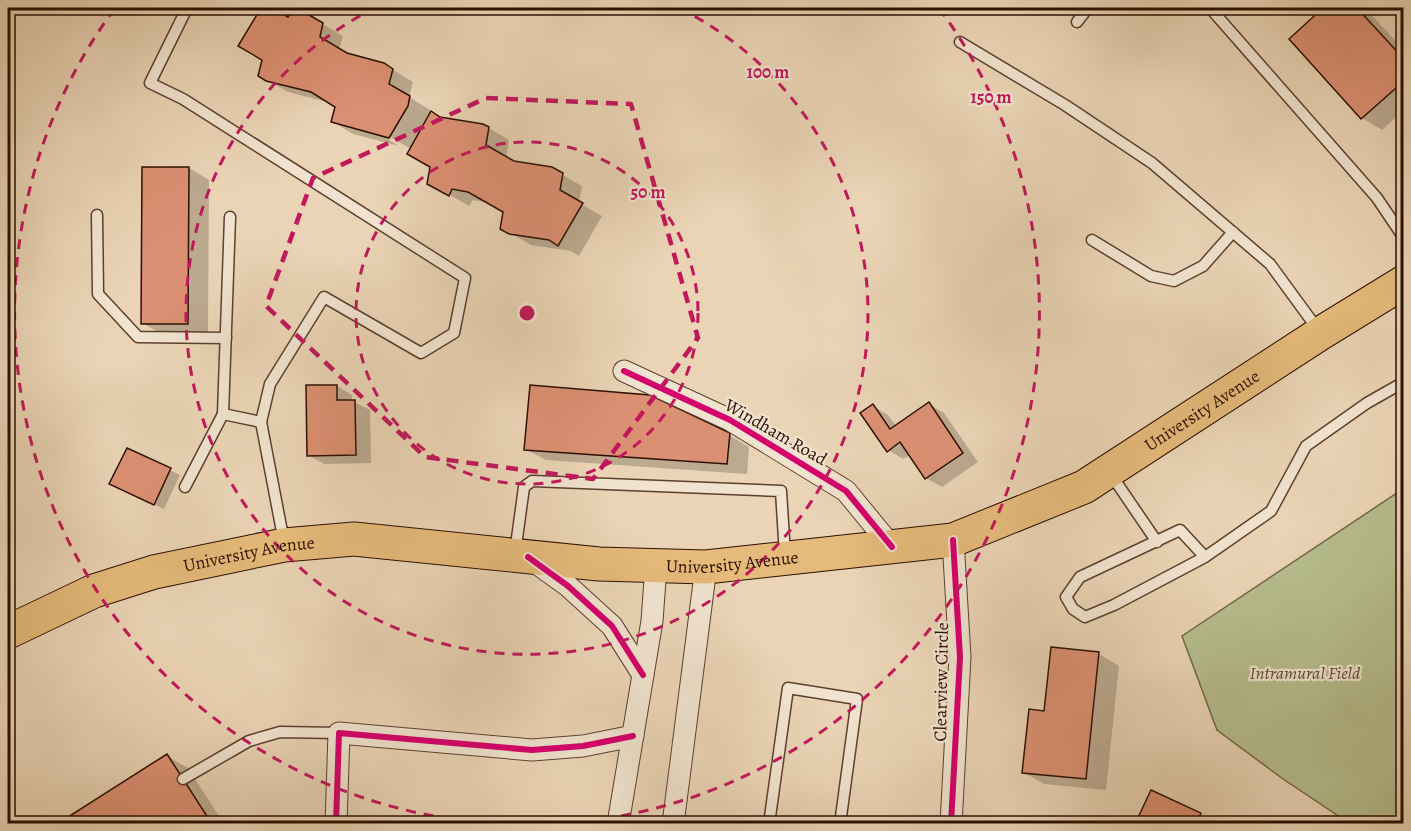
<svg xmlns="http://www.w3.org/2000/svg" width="1411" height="831" font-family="Alegreya,serif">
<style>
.green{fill:#b6bd8e;stroke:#716647;stroke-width:1.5}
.shadow{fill:#0003}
.building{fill:#dc9073;stroke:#2c0f00;stroke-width:1.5}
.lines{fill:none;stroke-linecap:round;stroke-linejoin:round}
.service-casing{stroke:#5c402d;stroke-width:13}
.minor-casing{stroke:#5c402d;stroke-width:23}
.primary-casing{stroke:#2c0f00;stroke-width:35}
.service{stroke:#f1e3cf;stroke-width:10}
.minor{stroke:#f1e3cf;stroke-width:21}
.primary{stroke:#e5ba7a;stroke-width:33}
.cycleway-casing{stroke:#f1e3cf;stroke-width:10}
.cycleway{stroke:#d6006c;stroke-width:6}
.marked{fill:none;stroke:#c2185b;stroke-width:4.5;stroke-dasharray:12 8;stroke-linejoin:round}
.ring{fill:none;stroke:#c2185b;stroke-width:3;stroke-dasharray:10 8}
.labels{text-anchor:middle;stroke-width:4.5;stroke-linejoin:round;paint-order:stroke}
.street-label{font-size:18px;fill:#2c0f00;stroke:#f1e3cf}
.park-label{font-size:18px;font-style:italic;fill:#5c4c32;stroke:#f1e3cf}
.centre{fill:#c2185b;stroke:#f1e3cf;stroke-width:3}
.ring-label{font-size:18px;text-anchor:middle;font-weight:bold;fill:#c2185b;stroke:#f1e3cf;stroke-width:4.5;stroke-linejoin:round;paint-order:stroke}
</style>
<rect width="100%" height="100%" fill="#ead4b5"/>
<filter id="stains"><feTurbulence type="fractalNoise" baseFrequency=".00333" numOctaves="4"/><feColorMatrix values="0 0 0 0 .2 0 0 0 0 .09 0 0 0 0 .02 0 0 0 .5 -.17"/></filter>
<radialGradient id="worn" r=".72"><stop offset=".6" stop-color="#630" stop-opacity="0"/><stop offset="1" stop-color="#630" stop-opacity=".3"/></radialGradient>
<polygon class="green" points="1403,489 1403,823 1349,823 1283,779 1217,730 1182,636"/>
<g class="shadow">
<polygon points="295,8 343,36 339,50 348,55 383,64 413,82 409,97 430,110 430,113 440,119 483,125 509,140 506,158 514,163 552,169 582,186 579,203 602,216 579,256 571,251 531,245 502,228 504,211 490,203 473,200 469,206 429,183 432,167 411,149 383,133 381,135 399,146 353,134 333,122 337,106 331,103 288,92 259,75"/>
<polygon points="1326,8 1365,8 1404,50 1404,110 1382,130 1362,118 1291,39"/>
<polygon points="143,168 189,168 209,180 208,335 162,334 142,323"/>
<polygon points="337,386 352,395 352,401 370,410 371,463 324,464 308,455"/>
<polygon points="929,404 944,413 978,462 942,487 926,478 910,455 903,459 888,450 873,406 888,415 896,426"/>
<polygon points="729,435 749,447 747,474 546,460 525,449"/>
<polygon points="170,470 180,475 164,509 122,489"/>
<polygon points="1099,654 1119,666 1106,790 1044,784 1023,772 1045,713"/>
<polygon points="167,756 188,768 224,824 60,824"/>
<polygon points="1200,814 1210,820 1209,824 1137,823"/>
</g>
<g class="building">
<polygon points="261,8 276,10 288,17 294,8 297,8 323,23 320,37 347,53 384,63 393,69 389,84 410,96 408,106 389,138 331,122 335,107 311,92 266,81 258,76 262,60 238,46"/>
<polygon points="1323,8 1357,8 1404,59 1404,81 1361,119 1289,39"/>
<polygon points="431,111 440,117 483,124 489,127 486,145 514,161 552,167 563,173 560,190 583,203 558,246 549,240 509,234 500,229 503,212 468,192 452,189 449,196 427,184 430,167 407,154"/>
<polygon points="142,167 189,167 188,324 141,324"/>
<polygon points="306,385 337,385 337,400 355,400 356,455 307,456"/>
<polygon points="530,385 650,395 730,433 727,464 524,450"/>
<polygon points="929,402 963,453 925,479 900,442 887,452 860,413 873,404 890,429"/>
<polygon points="127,448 171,468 154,505 109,484"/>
<polygon points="1051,647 1099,652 1086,779 1022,773 1029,709 1044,711"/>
<polygon points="167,754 212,824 57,824"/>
<polygon points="1151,790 1201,813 1196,824 1135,824"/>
</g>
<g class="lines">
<defs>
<g id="service">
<polyline points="187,8 150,83 183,99 465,278 454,333 421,353 324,297 270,384 261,422 284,542"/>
<polyline points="1210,8 1377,198 1404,238"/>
<polyline points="1077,22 1088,8"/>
<polyline points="960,42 1065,105 1152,163 1270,264 1319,331"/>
<polyline points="97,215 98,294 138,337 226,338"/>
<polyline points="1092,240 1151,276 1174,281 1203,266 1233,232"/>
<polyline points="223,414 230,217"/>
<polyline points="1110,473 1157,542"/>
<polyline points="185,487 223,414 261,422"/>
<polyline points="515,553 524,487 532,481 781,491 785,555"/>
<polyline points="1205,557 1180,530 1080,577 1066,597 1073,609 1085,617 1114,605 1205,557 1271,511 1306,446 1367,403 1404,382"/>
<polyline points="183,779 249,741 280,732 339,733"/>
<polyline points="769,824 788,688 857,699 840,824"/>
</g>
<g id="minor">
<polyline points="624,371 730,420 846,491 892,547"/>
<polyline points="532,560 568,586 612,626 643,675"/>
<polyline points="336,824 339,733 532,750 583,746 633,736"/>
<polyline points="618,824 652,621 656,566"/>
<polyline points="673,824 706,567"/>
<polyline points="951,824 960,657 953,540"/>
</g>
<g id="primary">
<path id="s1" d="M8,632L94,591L154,572L284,545L354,539L599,564L706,567L953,540L1084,487L1321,333L1404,282"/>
</g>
</defs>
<use href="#service" class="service-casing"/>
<use href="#minor" class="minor-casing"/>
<use href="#primary" class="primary-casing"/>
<use href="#service" class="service"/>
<use href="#minor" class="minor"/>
<use href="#primary" class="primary"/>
<defs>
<g id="cycleway">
<polyline points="624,371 730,420 846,491 892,547"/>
<polyline points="528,557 568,586 612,626 643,675"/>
<polyline points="336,824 339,733 532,750 583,746 633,736"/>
<polyline points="951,824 960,657 953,540"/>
</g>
</defs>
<use href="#cycleway" class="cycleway-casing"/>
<use href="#cycleway" class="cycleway"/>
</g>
<path class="marked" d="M486,98L631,104L698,338L593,479L425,457L266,306L313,178Z"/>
<g class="ring">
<circle cx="527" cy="313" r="171"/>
<path d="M679 8A341 341 0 1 1 375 8"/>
<path d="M487 823A512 512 0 0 1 115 8M939 8A512 512 0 0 1 567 823"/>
</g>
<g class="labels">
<g class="street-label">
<text dy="6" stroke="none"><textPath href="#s1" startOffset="1245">University Avenue</textPath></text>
<text transform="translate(776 432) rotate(30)" y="6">Windham Road</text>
<text dy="6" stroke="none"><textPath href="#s1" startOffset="255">University Avenue</textPath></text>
<text dy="6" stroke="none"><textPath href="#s1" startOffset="741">University Avenue</textPath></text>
<text transform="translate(941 682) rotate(-89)" y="6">Clearview Circle</text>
</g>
<g class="park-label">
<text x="1305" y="679">Intramural Field</text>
</g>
</g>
<circle cx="527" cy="313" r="9" class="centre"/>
<g class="ring-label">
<text x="768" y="78">100 m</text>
<text x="991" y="103">150 m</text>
<text x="648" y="198">50 m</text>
</g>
<rect width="1411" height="831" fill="none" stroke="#ead4b5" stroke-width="30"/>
<rect x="9" y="9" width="1393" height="813" fill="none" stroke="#2c0f00" stroke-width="3"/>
<rect x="15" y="15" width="1381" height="801" fill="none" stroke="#2c0f00" stroke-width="1.5"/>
<rect width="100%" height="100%" filter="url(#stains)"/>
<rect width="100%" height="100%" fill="url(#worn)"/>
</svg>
